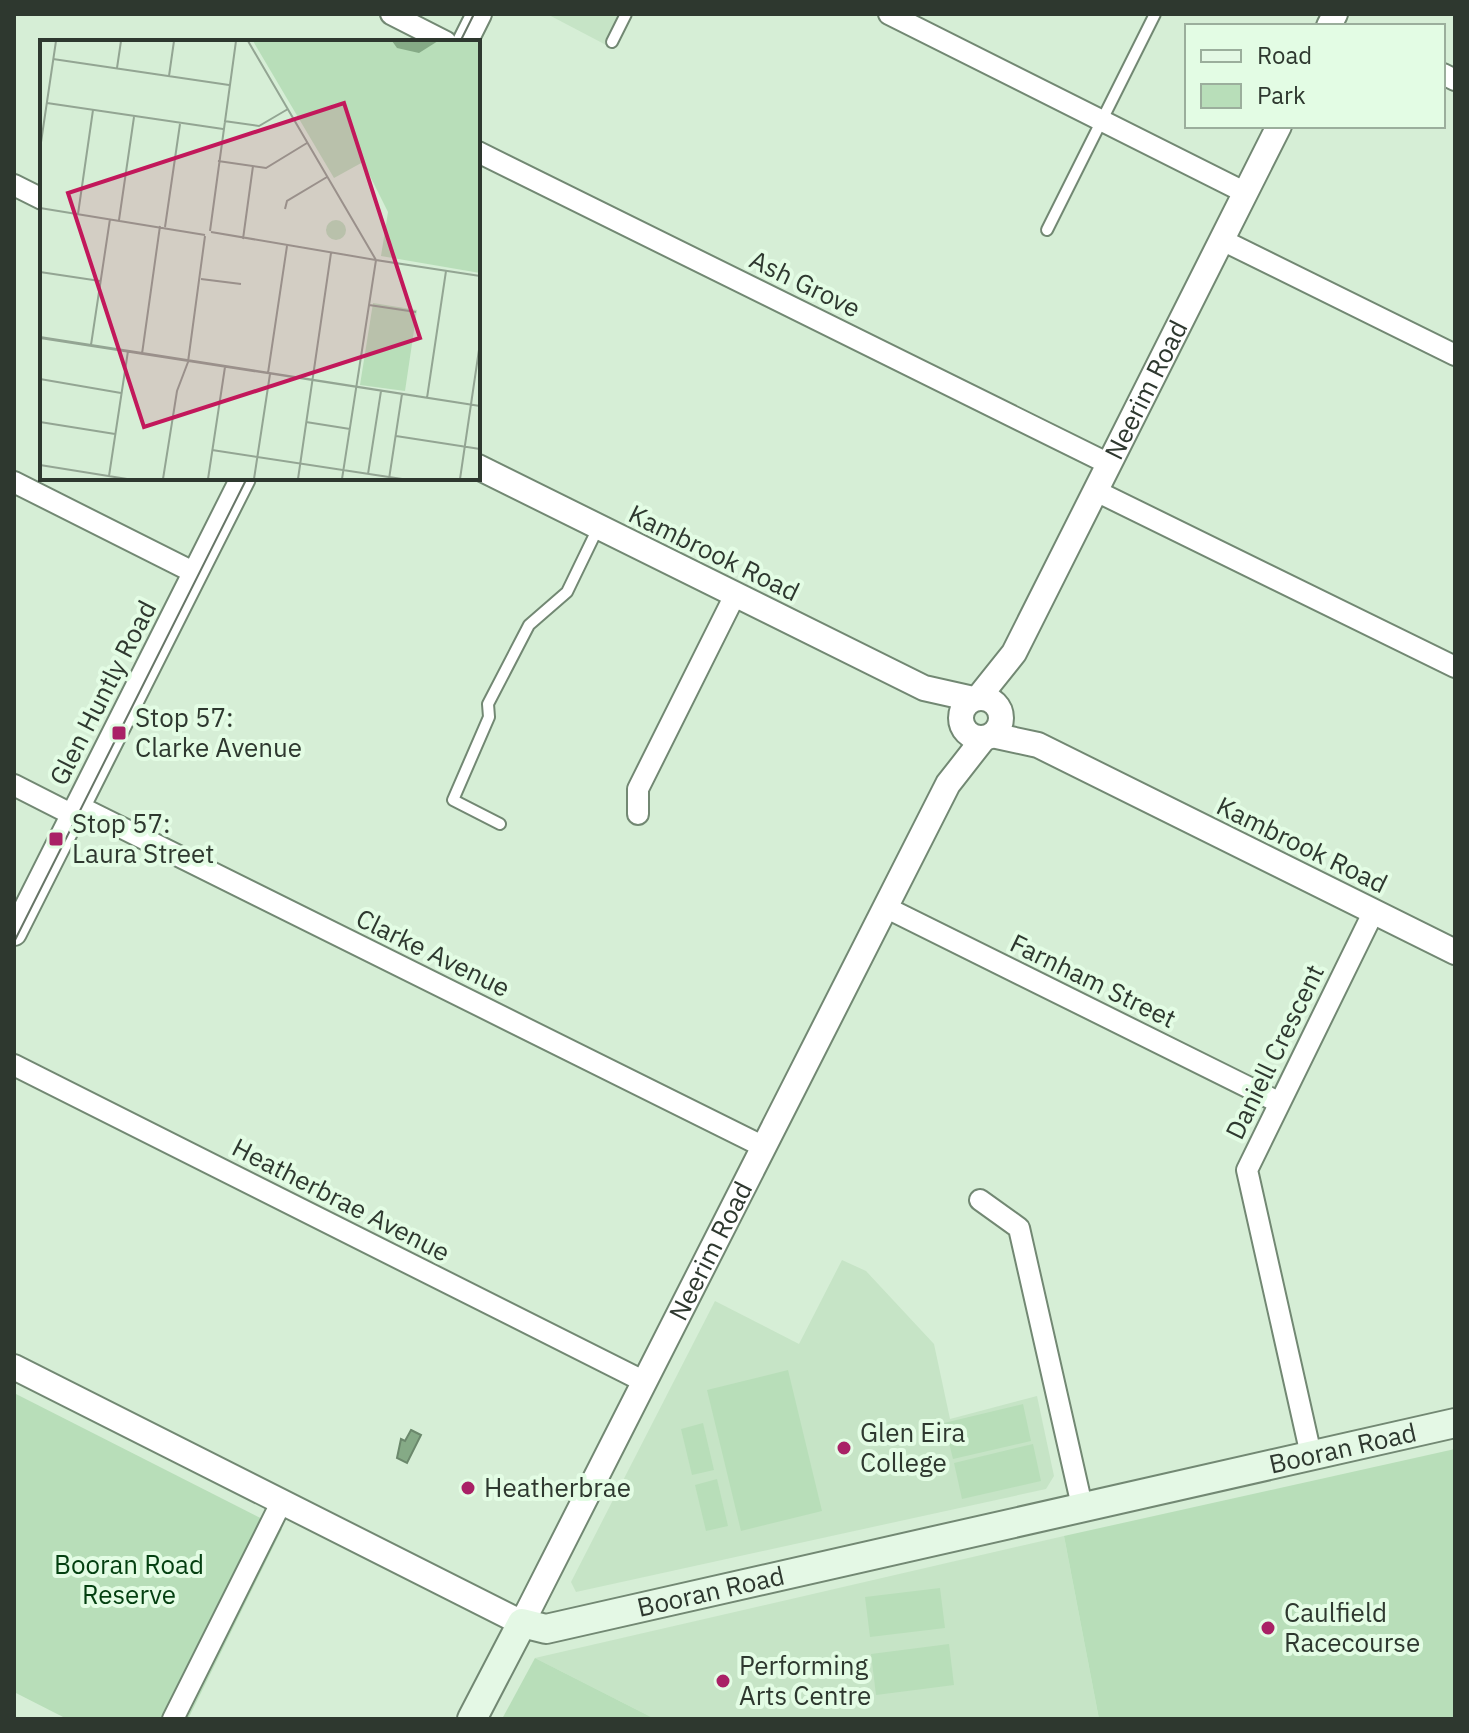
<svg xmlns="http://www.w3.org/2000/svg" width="1469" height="1733" font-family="'IBM Plex Sans',sans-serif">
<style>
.built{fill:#c6e4c6}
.green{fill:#b8deb9}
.water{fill:#85aa86;stroke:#6b886c;stroke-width:2}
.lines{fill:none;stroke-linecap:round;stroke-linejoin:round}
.service-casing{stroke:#728873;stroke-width:14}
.minor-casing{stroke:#728873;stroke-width:24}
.tertiary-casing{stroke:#728873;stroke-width:28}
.secondary-casing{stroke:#728873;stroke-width:32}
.service{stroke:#fff;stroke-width:10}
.minor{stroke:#fff;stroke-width:20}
.tertiary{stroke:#fff;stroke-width:24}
.secondary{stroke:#e4f8e5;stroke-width:28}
.tram{stroke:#677567;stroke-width:2}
.poi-dot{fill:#a92166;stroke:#e3fce4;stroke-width:3}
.labels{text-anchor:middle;stroke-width:8;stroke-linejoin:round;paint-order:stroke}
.street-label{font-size:26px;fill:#2e382f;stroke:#e3fce4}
.poi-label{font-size:26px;fill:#2e382f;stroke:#e3fce4;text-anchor:start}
.park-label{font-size:26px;fill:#033f10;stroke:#e3fce4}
.inset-road{fill:none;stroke:#93a593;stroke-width:2}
.view{fill:#c2185b;fill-opacity:0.15;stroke:#c2185b;stroke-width:4}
.inset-edge{fill:none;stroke:#2e382f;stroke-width:4}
</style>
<rect width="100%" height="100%" fill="#d6eed6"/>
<g class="built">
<polygon points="547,14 624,14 608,46"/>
<polygon points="842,1260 866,1271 934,1344 950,1419 1037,1396 1054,1476 1046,1489 576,1592 571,1582 715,1301 799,1344"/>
<polygon points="1064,1536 1099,1719 655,1719 535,1658"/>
</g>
<g class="green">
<polygon points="788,1370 822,1511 741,1531 707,1390"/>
<polygon points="14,1393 282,1529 188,1719 67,1719 14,1692"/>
<polygon points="1023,1404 1031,1441 953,1459 944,1423"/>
<polygon points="703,1423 714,1470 692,1475 681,1429"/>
<polygon points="1033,1444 1041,1481 962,1499 954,1463"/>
<polygon points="1455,1449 1455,1719 1099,1719 1064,1536"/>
<polygon points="717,1479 728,1526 706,1531 695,1485"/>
<polygon points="940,1588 945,1628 870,1637 865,1597"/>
<polygon points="949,1644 954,1685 876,1695 871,1654"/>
<polygon points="535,1658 655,1719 502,1719"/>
</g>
<polygon class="water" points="411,1430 421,1435 407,1463 397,1458 401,1439 405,1441"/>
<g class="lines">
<defs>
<g id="service">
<polyline points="612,42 626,14"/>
<polyline points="1047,230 1155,14"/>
<polyline points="500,824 453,800 489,717 488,704 529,625 567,592 598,528"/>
</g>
<g id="minor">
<polyline points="391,14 446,42"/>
<polyline points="889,14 1246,193"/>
<polyline points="1443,74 1455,80"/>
<polyline points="478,152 1109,464"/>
<polyline points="14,185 42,199"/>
<polyline points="1222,240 1455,355"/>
<polyline points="14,482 195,573"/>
<polyline points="1096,491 1455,667"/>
<polyline points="14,785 73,815"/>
<polyline points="78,806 764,1147"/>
<polyline points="638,814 638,789 735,595"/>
<polyline points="885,907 1278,1102"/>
<polyline points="14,1065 645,1382"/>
<polyline points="980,1200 1019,1228 1082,1506"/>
<polyline points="1311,1455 1247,1170 1374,911"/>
<polyline points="173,1719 282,1501"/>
</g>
<g id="tertiary">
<polyline points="1329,26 1335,14"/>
<polyline points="465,42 479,14"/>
<polyline points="478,467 924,688 973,699"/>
<circle cx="981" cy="718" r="20"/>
<path id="s1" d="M978,698L1014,653L1279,126"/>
<polyline points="992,735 1038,745 1455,952"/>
<polyline points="14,933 243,478"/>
<path id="s2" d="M14,1367L522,1623L948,784L984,738"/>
</g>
<g id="secondary">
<path id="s3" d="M472,1719L522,1623L546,1629L1455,1423"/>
</g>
</defs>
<use href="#service" class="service-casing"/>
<use href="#minor" class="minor-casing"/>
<use href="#tertiary" class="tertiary-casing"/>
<use href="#secondary" class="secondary-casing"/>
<use href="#service" class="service"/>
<use href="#minor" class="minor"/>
<use href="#tertiary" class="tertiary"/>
<use href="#secondary" class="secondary"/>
<g class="tram">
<polyline points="460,42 474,14"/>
<polyline points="14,942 247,478"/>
</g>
</g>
<g class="poi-dot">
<rect x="111" y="725" width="16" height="16" rx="4"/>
<rect x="48" y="831" width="16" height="16" rx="4"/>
<circle cx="844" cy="1448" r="8"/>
<circle cx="468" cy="1488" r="8"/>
<circle cx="1268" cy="1628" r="8"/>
<circle cx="723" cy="1681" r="8"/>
</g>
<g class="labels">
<g class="street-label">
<text transform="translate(805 284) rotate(26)" y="9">Ash Grove</text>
<text dy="9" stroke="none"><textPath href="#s1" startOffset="352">Neerim Road</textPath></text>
<text transform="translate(714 553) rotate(26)" y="9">Kambrook Road</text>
<text transform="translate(103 693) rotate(-63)" y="9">Glen Huntly Road</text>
<text transform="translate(1302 845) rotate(26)" y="9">Kambrook Road</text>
<text transform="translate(433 953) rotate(26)" y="9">Clarke Avenue</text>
<text transform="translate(1093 981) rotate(26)" y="9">Farnham Street</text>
<text transform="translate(1275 1052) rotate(-64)" y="9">Daniell Crescent</text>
<text transform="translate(341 1200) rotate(27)" y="9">Heatherbrae Avenue</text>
<text dy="9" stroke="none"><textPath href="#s2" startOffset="986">Neerim Road</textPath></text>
<text dy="9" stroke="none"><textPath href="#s3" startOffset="950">Booran Road</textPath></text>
<text dy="9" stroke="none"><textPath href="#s3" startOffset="302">Booran Road</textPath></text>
</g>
<g class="poi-label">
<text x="135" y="727">Stop 57:<tspan x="135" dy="30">Clarke Avenue</tspan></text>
<text x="72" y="833">Stop 57:<tspan x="72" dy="30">Laura Street</tspan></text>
<text x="860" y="1442">Glen Eira<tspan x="860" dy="30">College</tspan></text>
<text x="484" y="1497">Heatherbrae</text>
<text x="1284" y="1622">Caulfield<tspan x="1284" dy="30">Racecourse</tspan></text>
<text x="739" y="1675">Performing<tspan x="739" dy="30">Arts Centre</tspan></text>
</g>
<g class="park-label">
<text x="129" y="1574">Booran Road<tspan x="129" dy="30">Reserve</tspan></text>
</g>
</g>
<g transform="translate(40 40)">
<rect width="440" height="440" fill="#d6eed6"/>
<path d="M213,1H440V233L341,216L348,172L323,122L294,138ZM286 190a10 10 0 1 1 20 0a10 10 0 1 1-20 0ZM333,263L377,270L365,351L320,345Z" fill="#b8deb9"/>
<path d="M352,1H398L379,13L357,8Z" fill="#85aa86"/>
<path class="inset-road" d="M208,1L336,220L440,236M13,19L189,45M77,28L81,1M129,36L134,1M7,63L183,89M184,81L219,86L248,69M0,109L16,1M178,121L226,128L267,103M0,168L165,195M245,169L247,161L287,137M38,174L53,70M79,180L94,77M125,187L140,84M170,191L196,1M171,192L336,220L302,439M203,199L213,126M0,232L60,241M161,239L201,244M329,265L376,272M0,297L440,366M0,298L440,366M51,305L70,179M102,314L120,186M228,333L247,206M0,339L81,353M387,358L406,231M0,382L75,394M266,382L310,389M356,396L440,409M172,410L362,439M0,425L87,439M328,434L341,351M69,436L88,311M123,439L137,351L148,322L165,196M168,439L185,327M214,439L230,334M258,439L291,213M349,439L362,354M420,439L440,303"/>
<path class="view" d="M304,63L380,298L104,387L28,153Z"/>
<rect width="440" height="440" class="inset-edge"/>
</g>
<rect width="1469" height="1733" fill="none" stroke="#2e382f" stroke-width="32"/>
<rect x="1185" y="24" width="260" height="104" fill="#e3fce4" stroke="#9bae9c" stroke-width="2"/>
<rect x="1201" y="50" width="40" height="12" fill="#e4f8e5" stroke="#9bae9c" stroke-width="2"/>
<text x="1257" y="64" font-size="24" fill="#2e382f">Road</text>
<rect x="1201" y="84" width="40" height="24" fill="#b8deb9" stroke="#9bae9c" stroke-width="2"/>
<text x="1257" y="104" font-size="24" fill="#2e382f">Park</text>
</svg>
